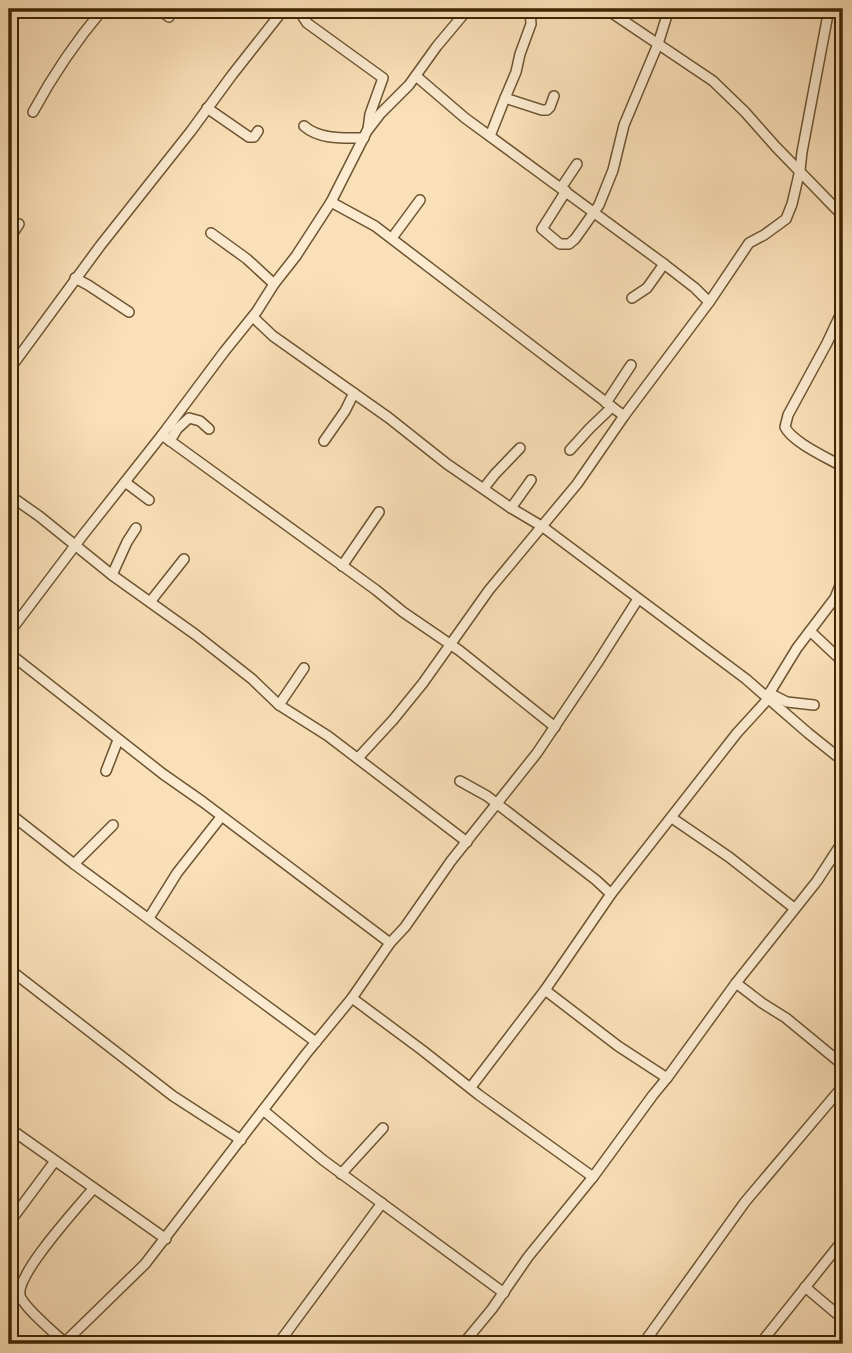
<svg xmlns="http://www.w3.org/2000/svg" width="852" height="1353" font-family="'IM FELL DW Pica',serif">
<style>
.lines{fill:none;stroke-linecap:round;stroke-linejoin:round}
.minor-casing{stroke:#6d5430;stroke-width:12}
.minor{stroke:#fcebd1;stroke-width:9}
</style>
<rect width="100%" height="100%" fill="#fae0b8"/>
<filter id="stains"><feTurbulence type="fractalNoise" baseFrequency=".00286" numOctaves="4"/><feColorMatrix values="0 0 0 0 .2 0 0 0 0 .09 0 0 0 0 .02 0 0 0 .5 -.17"/></filter>
<radialGradient id="worn" r=".72"><stop offset=".6" stop-color="#630" stop-opacity="0"/><stop offset="1" stop-color="#630" stop-opacity=".3"/></radialGradient>
<g class="lines">
<defs>
<g id="minor">
<polyline points="158,9 169,17"/>
<polyline points="298,9 307,23 383,78 370,114 368,129"/>
<polyline points="606,9 713,81 745,112 776,147 843,216"/>
<polyline points="416,76 465,118 664,264 695,288 709,302"/>
<polyline points="505,98 516,72 520,54 531,24 530,9"/>
<polyline points="207,108 249,137 254,137 258,131"/>
<path d="M33,112C53,75 76,41 103,9"/>
<path d="M304,126C320,140 344,138 364,138"/>
<polyline points="490,136 505,98 542,110 547,110 550,107 554,96"/>
<polyline points="561,188 577,164"/>
<polyline points="566,191 542,229 560,244 569,244 575,239 599,205 613,170 624,125 658,44 669,9"/>
<polyline points="331,202 375,226 624,416"/>
<polyline points="211,233 247,259 274,284"/>
<polyline points="392,238 420,200"/>
<polyline points="9,239 19,224"/>
<polyline points="75,278 88,285 129,312"/>
<polyline points="632,298 647,288 664,264"/>
<path d="M843,309L827,343L788,415L785,427C792,442 828,458 843,467"/>
<polyline points="253,317 273,336 389,418 447,464 511,508 543,527 746,679 808,733 843,761"/>
<polyline points="9,370 100,246 191,131 232,75 284,9"/>
<polyline points="606,403 631,365"/>
<polyline points="162,435 376,590 403,612 460,651 555,727"/>
<polyline points="170,441 177,429 189,418 200,421 209,429"/>
<polyline points="324,441 345,411 354,393"/>
<polyline points="570,450 590,428 612,407"/>
<polyline points="125,482 149,500"/>
<polyline points="484,488 495,474 520,448"/>
<polyline points="9,495 39,516 112,575 196,635 252,679 279,705 328,736 467,842"/>
<polyline points="511,508 531,480"/>
<polyline points="342,566 379,512"/>
<polyline points="112,575 127,542 136,528"/>
<polyline points="150,602 184,559"/>
<polyline points="810,631 843,662"/>
<polyline points="9,633 83,535 162,435 224,352 257,311 274,284 296,256 331,202 367,131 380,114 409,85 437,46 468,9"/>
<polyline points="9,653 163,774 203,802 390,943"/>
<polyline points="769,693 787,702 814,705"/>
<polyline points="767,697 797,648 835,598 843,578"/>
<polyline points="279,705 304,668"/>
<polyline points="358,758 393,720 423,683 489,590 577,484 624,416 710,301 749,243 764,235 786,219 792,204 800,170 802,152 829,9"/>
<polyline points="106,771 118,740"/>
<polyline points="460,781 487,796 596,880 611,894"/>
<polyline points="9,813 74,864 316,1042"/>
<polyline points="672,818 729,857 794,908"/>
<polyline points="74,864 113,825"/>
<polyline points="149,918 177,873 221,817"/>
<polyline points="9,969 173,1096 241,1140"/>
<polyline points="736,983 762,1003 786,1018 843,1065"/>
<polyline points="545,990 618,1046 667,1078"/>
<polyline points="352,998 422,1050 479,1095 593,1177"/>
<polyline points="471,1087 545,990 611,894 737,733 769,698"/>
<polyline points="263,1110 323,1160 504,1293"/>
<polyline points="9,1128 166,1239"/>
<polyline points="341,1174 383,1128"/>
<polyline points="9,1223 55,1161"/>
<polyline points="805,1287 843,1319"/>
<path d="M65,1343C56,1334 22,1306 20,1295C16,1274 78,1207 93,1189"/>
<polyline points="63,1344 145,1264 306,1054 352,998 390,943 405,927 451,861 537,753 598,662 638,599"/>
<polyline points="278,1344 382,1203"/>
<polyline points="463,1344 492,1309 528,1257 593,1177 653,1095 667,1078 736,983 817,881 843,841"/>
<polyline points="643,1344 745,1202 843,1086"/>
<polyline points="760,1344 843,1240"/>
</g>
</defs>
<use href="#minor" class="minor-casing"/>
<use href="#minor" class="minor"/>
</g>
<rect width="852" height="1353" fill="none" stroke="#fae0b8" stroke-width="35"/>
<rect x="10" y="10" width="831" height="1332" fill="none" stroke="#3e2603" stroke-width="3.5"/>
<rect x="18" y="18" width="817" height="1318" fill="none" stroke="#3e2603" stroke-width="2"/>
<rect width="100%" height="100%" filter="url(#stains)"/>
<rect width="100%" height="100%" fill="url(#worn)"/>
</svg>
